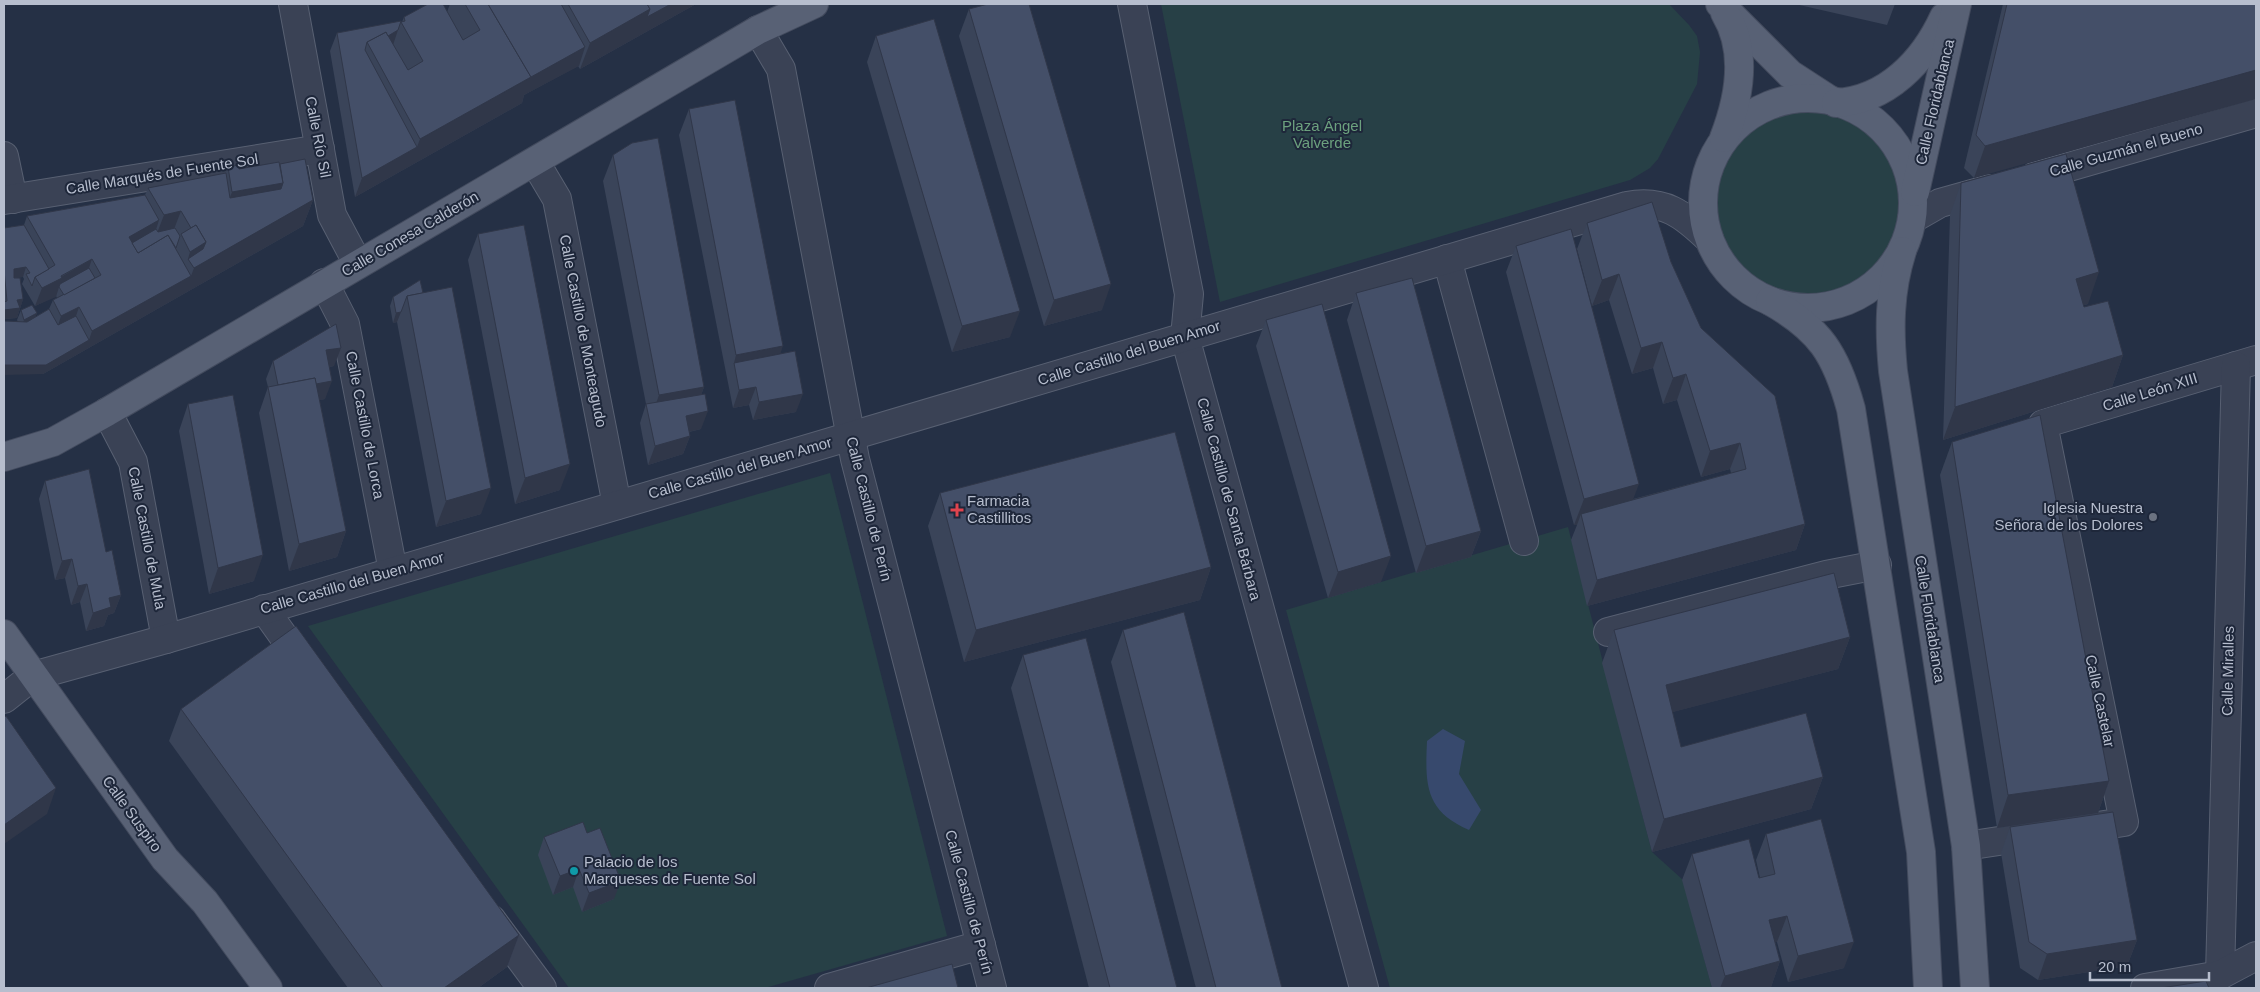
<svg xmlns="http://www.w3.org/2000/svg" width="2260" height="992" font-family="Helvetica,sans-serif">
<style>
.green{fill:#274046}
.water{fill:#37496d}
.lines{fill:none;stroke-linecap:round;stroke-linejoin:round}
.minor-casing{stroke:#586072;stroke-width:30}
.major-casing{stroke:#434b5e;stroke-width:30}
.minor{stroke:#3a4255;stroke-width:28}
.major{stroke:#586175;stroke-width:28}
.wall{fill:#3a4459}
.shaded-wall{fill:#303749}
.building{fill:#444f68;stroke:#303749}
.health-dot{fill:#e0444e;stroke:#1e273a;stroke-width:2}
.worship-dot{fill:#6b7280;stroke:#1e273a;stroke-width:2}
.culture-dot{fill:#0f9aa8;stroke:#1e273a;stroke-width:2}
.labels{text-anchor:middle;stroke-width:4;stroke-linejoin:round;paint-order:stroke}
.street-label{font-size:15px;fill:#b7bece;stroke:#1e273a}
.park-label{font-size:15px;fill:#6ca17e;stroke:#1e273a}
.poi-label{font-size:15px;fill:#b7bece;stroke:#1e273a;text-anchor:start}
</style>
<rect width="100%" height="100%" fill="#253045"/>
<g class="green">
<polygon points="1161,4 1669,4 1689,25 1697,36 1700,52 1697,84 1658,159 1650,168 1630,180 1220,302"/>
<circle cx="1808" cy="203" r="105"/>
<polygon points="830,473 947,936 765,988 569,988 308,626"/>
<polygon points="1568,527 1652,852 1683,880 1712,988 1390,988 1286,610"/>
</g>
<path class="water" d="M1443,729L1465,741L1459,774L1481,810L1469,830C1425,811 1425,785 1427,741Z"/>
<g class="lines">
<defs>
<g id="minor">
<polyline points="293,4 332,215 358,264"/>
<polyline points="1132,4 1189,294 1185,337 1364,988"/>
<polyline points="758,30 781,69 855,459 992,988"/>
<polyline points="4,156 13,199"/>
<polyline points="535,162 557,199 617,505"/>
<polyline points="2034,177 2256,113"/>
<polyline points="4,200 320,149"/>
<polyline points="1912,219 1940,203 1990,189"/>
<polyline points="1447,259 1524,541"/>
<polyline points="324,283 345,324 393,571"/>
<polyline points="107,412 133,462 166,639"/>
<polyline points="264,609 304,665"/>
<polyline points="1608,632 1826,575 1877,565"/>
<path d="M4,699L33,676L166,639L1627,206C1664,199 1683,214 1709,239"/>
<polyline points="1966,846 2124,822 2043,424 2256,360"/>
<polyline points="491,919 542,988"/>
<polyline points="2220,975 2236,366"/>
<polyline points="829,988 981,945"/>
<polyline points="2145,988 2220,975 2256,956"/>
</g>
<g id="major">
<polyline points="1720,4 1790,74 1830,100"/>
<circle cx="1808" cy="203" r="105"/>
<path d="M1836,103C1887,100 1924,61 1944,17"/>
<path d="M1724,138C1739,99 1748,51 1725,13"/>
<polyline points="1915,192 1957,4"/>
<path d="M1902,251C1889,292 1889,329 1893,371L1966,846L1975,988"/>
<path d="M1770,301C1820,329 1836,354 1851,409L1921,852L1928,988"/>
<polyline points="4,457 53,442 107,412 758,30 814,4"/>
<polyline points="4,634 165,859 205,902 268,988"/>
</g>
</defs>
<use href="#minor" class="minor-casing"/>
<use href="#major" class="major-casing"/>
<use href="#minor" class="minor"/>
<use href="#major" class="major"/>
</g>
<g class="wall">
<polygon points="450,4 696,4 580,69 578,66 524,95 522,103 355,197 330,51 337,33 402,22 404,17 447,12"/>
<polygon points="1795,4 1895,4 1887,25"/>
<polygon points="2003,4 2256,4 1974,178 1964,168"/>
<polygon points="969,9 1102,310 1044,326 959,36"/>
<polygon points="876,36 1010,337 952,352 867,62"/>
<polygon points="689,109 780,354 796,412 753,420 749,405 733,408 679,135"/>
<polygon points="613,155 704,387 701,395 701,429 689,432 690,436 683,454 648,465 640,423 646,404 603,181"/>
<polygon points="280,164 313,200 303,226 43,374 17,320 21,310 37,313 35,317 49,309 53,300 57,298 56,296 35,306 22,284 24,279 23,277 14,278 23,299 17,318 4,319 4,228 24,225 27,216 145,195 148,188 226,173 228,167 239,169"/>
<polygon points="1961,183 2088,304 2084,305 2084,307 2123,355 2112,387 1943,440 1950,215"/>
<polygon points="1587,223 1671,262 1701,328 1805,524 1796,550 1587,606 1571,540 1577,525 1574,525 1506,272 1516,246 1633,499 1731,473 1730,469 1701,477 1677,400 1663,404 1653,368 1632,374 1609,300 1592,306 1577,249"/>
<polygon points="478,234 560,490 515,504 468,260"/>
<polygon points="423,293 481,514 436,527 397,322 393,323 390,306 393,297"/>
<polygon points="1356,293 1481,531 1471,557 1416,573 1347,320"/>
<polygon points="1266,320 1381,582 1328,598 1256,346"/>
<polygon points="273,361 334,366 329,367 325,399 319,400 346,531 337,557 289,571 259,413 268,387 266,379"/>
<polygon points="188,404 254,581 209,594 179,431"/>
<polygon points="1952,442 2109,781 2098,813 1997,828 1940,475"/>
<polygon points="45,481 106,552 121,595 114,613 108,615 104,626 86,631 80,602 71,605 65,578 55,580 39,499"/>
<polygon points="940,493 1211,567 1200,600 964,662 928,526"/>
<polygon points="1123,630 1282,988 1196,988 1111,662"/>
<polygon points="1614,630 1850,637 1838,669 1672,712 1681,747 1823,777 1811,809 1652,852 1602,663"/>
<polygon points="1023,655 1177,988 1089,988 1011,688"/>
<polygon points="181,709 519,935 507,967 478,988 348,988 169,741"/>
<polygon points="2010,827 2137,940 2127,966 2038,980 2020,968 2001,853"/>
<polygon points="1766,834 1844,968 1788,982 1777,942 1775,942 1780,961 1771,987 1767,988 1712,988 1682,880 1692,854 1760,878 1756,860"/>
<polygon points="544,837 614,899 582,912 573,887 553,895 538,855"/>
</g>
<g class="shaded-wall">
<polygon points="671,4 696,4 580,69 590,43 650,9"/>
<polygon points="398,30 392,48 370,47"/>
<polygon points="585,47 579,66 524,95 522,103 355,197 362,178 417,147 420,139 531,77"/>
<polygon points="2256,70 2256,99 1974,178 1985,146"/>
<polygon points="283,183 271,215 220,224 232,192"/>
<polygon points="313,200 303,226 43,374 4,375 4,365 89,340 92,331 191,276 194,268 188,259 190,252 206,242"/>
<polygon points="181,211 171,237 154,241 164,215"/>
<polygon points="159,220 153,239 129,252 129,237"/>
<polygon points="92,259 86,277 59,287 56,297 35,306 42,288"/>
<polygon points="26,267 23,277 10,278 14,269"/>
<polygon points="2099,272 2088,304 2064,311 2076,279"/>
<polygon points="1619,274 1609,300 1592,306 1602,280"/>
<polygon points="1111,284 1102,310 1044,326 1054,300"/>
<polygon points="23,299 17,318 4,319 4,310 17,300"/>
<polygon points="79,307 73,325 55,335 61,316"/>
<polygon points="1020,311 1010,337 952,352 962,326"/>
<polygon points="401,312 397,322 393,323 396,313"/>
<polygon points="37,313 33,323 20,329 24,320"/>
<polygon points="1662,342 1653,368 1632,374 1641,348"/>
<polygon points="783,346 774,372 734,363 736,355"/>
<polygon points="341,348 334,366 320,369 326,350"/>
<polygon points="2123,355 2112,387 1943,440 1955,407"/>
<polygon points="1686,374 1677,400 1663,404 1673,378"/>
<polygon points="332,381 325,399 273,410 279,392"/>
<polygon points="704,387 694,414 650,421 659,395"/>
<polygon points="756,387 749,405 733,408 739,390"/>
<polygon points="803,394 796,412 753,420 759,402"/>
<polygon points="708,411 701,429 679,434 686,416"/>
<polygon points="690,436 683,454 648,465 655,446"/>
<polygon points="1740,443 1730,469 1701,477 1710,451"/>
<polygon points="570,464 560,490 515,504 525,478"/>
<polygon points="1639,484 1629,510 1581,514 1577,525 1574,525 1584,499"/>
<polygon points="491,488 481,514 436,527 446,501"/>
<polygon points="1805,524 1796,550 1587,606 1597,580"/>
<polygon points="346,531 337,557 289,571 299,544"/>
<polygon points="1481,531 1471,557 1416,573 1426,546"/>
<polygon points="263,555 254,581 209,594 218,568"/>
<polygon points="1391,556 1381,582 1328,598 1338,572"/>
<polygon points="72,559 65,578 55,580 62,561"/>
<polygon points="1211,567 1200,600 964,662 976,630"/>
<polygon points="87,584 80,602 71,605 78,586"/>
<polygon points="121,595 114,613 108,615 104,626 86,631 93,613 109,598"/>
<polygon points="1850,637 1838,669 1654,717 1666,685"/>
<polygon points="1823,777 1811,809 1652,852 1664,819"/>
<polygon points="2109,781 2098,813 1997,828 2008,795"/>
<polygon points="56,788 47,814 4,844 4,825"/>
<polygon points="579,869 573,887 553,895 560,876"/>
<polygon points="621,881 614,899 582,912 589,893"/>
<polygon points="1787,916 1777,942 1760,946 1769,920"/>
<polygon points="519,935 507,967 478,988 444,988"/>
<polygon points="2137,940 2127,966 2038,980 2047,954"/>
<polygon points="1854,942 1844,968 1788,982 1798,956"/>
<polygon points="1780,961 1771,987 1767,988 1720,988 1725,976"/>
</g>
<g class="building">
<polygon points="428,4 443,4 463,40 480,30 465,4 488,4 531,77 420,139 367,42 386,32 408,70 423,61 401,22 405,21 404,17"/>
<polygon points="488,4 561,4 585,47 531,77"/>
<polygon points="568,4 647,4 650,9 590,43"/>
<polygon points="647,4 671,4 647,17 650,9"/>
<polygon points="988,4 1029,4 1111,284 1054,300 969,9"/>
<polygon points="2007,4 2256,4 2256,70 1985,146 1976,135"/>
<polygon points="934,19 1020,311 962,326 876,36"/>
<polygon points="401,21 398,30 388,36 386,32 367,42 365,50 417,147 362,178 337,33"/>
<polygon points="735,100 783,346 736,355 689,109"/>
<polygon points="658,138 704,387 659,395 613,155 632,143"/>
<polygon points="2066,154 2099,272 2076,279 2084,307 2108,301 2123,355 1955,407 1961,183"/>
<polygon points="305,159 313,200 194,268 188,259 203,249 206,242 196,225 191,228 181,211 164,215 148,188 226,173 230,198 281,189 283,183 280,164"/>
<polygon points="279,162 283,183 232,192 228,167 239,165 239,169"/>
<polygon points="145,195 159,220 129,237 138,253 168,235 191,276 92,331 79,307 61,316 53,300 101,275 92,259 61,276 62,278 42,288 35,277 55,265 27,216"/>
<polygon points="1652,202 1671,262 1701,328 1775,396 1805,524 1597,580 1581,514 1746,469 1740,443 1710,451 1686,374 1673,378 1662,342 1641,348 1619,274 1602,280 1587,223"/>
<polygon points="24,225 49,269 35,277 32,286 26,274 30,273 26,267 14,269 14,278 20,278 23,299 17,300 20,308 4,310 4,302 7,301 4,270 4,228"/>
<polygon points="196,225 206,242 190,252 181,234"/>
<polygon points="524,225 570,464 525,478 478,234"/>
<polygon points="175,228 180,236 176,248 168,235 138,253 132,243 156,229 158,232"/>
<polygon points="1571,229 1639,484 1584,499 1516,246"/>
<polygon points="89,268 95,278 64,295 59,287 60,284"/>
<polygon points="1412,278 1481,531 1426,546 1356,293"/>
<polygon points="420,280 423,293 407,296 401,312 396,313 393,297"/>
<polygon points="452,287 491,488 446,501 407,296"/>
<polygon points="1322,304 1391,556 1338,572 1266,320"/>
<polygon points="32,305 37,313 24,320 21,310"/>
<polygon points="49,309 58,325 76,316 89,340 46,365 4,365 4,321 27,322"/>
<polygon points="336,324 341,348 326,350 332,381 316,384 315,378 278,385 273,361"/>
<polygon points="795,351 803,394 759,402 756,387 739,390 734,363"/>
<polygon points="315,378 346,531 299,544 268,387"/>
<polygon points="705,394 708,411 686,416 690,436 655,446 646,404"/>
<polygon points="233,395 263,555 218,568 188,404"/>
<polygon points="2040,415 2109,781 2008,795 1952,442"/>
<polygon points="1175,432 1211,567 976,630 940,493"/>
<polygon points="89,469 106,552 112,550 121,595 109,598 111,607 93,613 87,584 78,586 72,559 62,561 45,481"/>
<polygon points="1834,573 1850,637 1666,685 1681,747 1806,713 1823,777 1664,819 1614,630"/>
<polygon points="1184,612 1282,988 1216,988 1123,630"/>
<polygon points="296,626 519,935 444,988 383,988 181,709"/>
<polygon points="1086,638 1177,988 1110,988 1023,655"/>
<polygon points="6,716 56,788 4,825 4,718"/>
<polygon points="2113,812 2137,940 2047,954 2029,942 2010,827"/>
<polygon points="1821,819 1854,942 1798,956 1787,916 1769,920 1780,961 1725,976 1692,854 1749,839 1759,878 1775,874 1766,834"/>
<polygon points="583,822 587,833 600,828 621,881 589,893 579,869 560,876 544,837"/>
<polygon points="952,964 958,988 866,988"/>
<polygon points="2206,981 2209,988 2161,988"/>
</g>
<path class="health-dot" d="M954.5 502.5h5v5h5v5h-5v5h-5v-5h-5v-5h5z"/>
<circle class="worship-dot" cx="2153" cy="517" r="5"/>
<circle class="culture-dot" cx="574" cy="871" r="5"/>
<g class="labels">
<g class="street-label">
<text transform="translate(1935 102) rotate(-77)" y="5">Calle Floridablanca</text>
<text transform="translate(318 137) rotate(79)" y="5">Calle Río Sil</text>
<text transform="translate(2126 150) rotate(-16)" y="5">Calle Guzmán el Bueno</text>
<text transform="translate(162 174) rotate(-9)" y="5">Calle Marqués de Fuente Sol</text>
<text transform="translate(410 234) rotate(-30)" y="5">Calle Conesa Calderón</text>
<text transform="translate(583 331) rotate(79)" y="5">Calle Castillo de Monteagudo</text>
<text transform="translate(1129 353) rotate(-17)" y="5">Calle Castillo del Buen Amor</text>
<text transform="translate(2150 392) rotate(-17)" y="5">Calle León XIII</text>
<text transform="translate(365 425) rotate(79)" y="5">Calle Castillo de Lorca</text>
<text transform="translate(740 468) rotate(-16)" y="5">Calle Castillo del Buen Amor</text>
<text transform="translate(1229 499) rotate(75)" y="5">Calle Castillo de Santa Bárbara</text>
<text transform="translate(869 509) rotate(76)" y="5">Calle Castillo de Perín</text>
<text transform="translate(147 538) rotate(79)" y="5">Calle Castillo de Mula</text>
<text transform="translate(352 583) rotate(-16)" y="5">Calle Castillo del Buen Amor</text>
<text transform="translate(1930 619) rotate(81)" y="5">Calle Floridablanca</text>
<text transform="translate(2228 671) rotate(-89)" y="5">Calle Miralles</text>
<text transform="translate(2100 701) rotate(78)" y="5">Calle Castelar</text>
<text transform="translate(132 814) rotate(54)" y="5">Calle Suspiro</text>
<text transform="translate(969 902) rotate(75)" y="5">Calle Castillo de Perín</text>
</g>
<g class="park-label">
<text x="1322" y="131">Plaza Ángel<tspan x="1322" dy="17">Valverde</tspan></text>
</g>
<g class="poi-label">
<text x="967" y="506">Farmacia<tspan x="967" dy="17">Castillitos</tspan></text>
<text x="2143" y="513" text-anchor="end">Iglesia Nuestra<tspan x="2143" dy="17">Señora de los Dolores</tspan></text>
<text x="584" y="867">Palacio de los<tspan x="584" dy="17">Marqueses de Fuente Sol</tspan></text>
</g>
</g>
<rect width="2260" height="992" fill="none" stroke="#b7bece" stroke-width="10"/>
<path d="M2090 972v8h119v-8" fill="none" stroke="#b7bece" stroke-width="2.5"/>
<text x="2098" y="972" font-size="15" fill="#b7bece" stroke="#1e273a" stroke-width="4" paint-order="stroke">20 m</text>
</svg>
